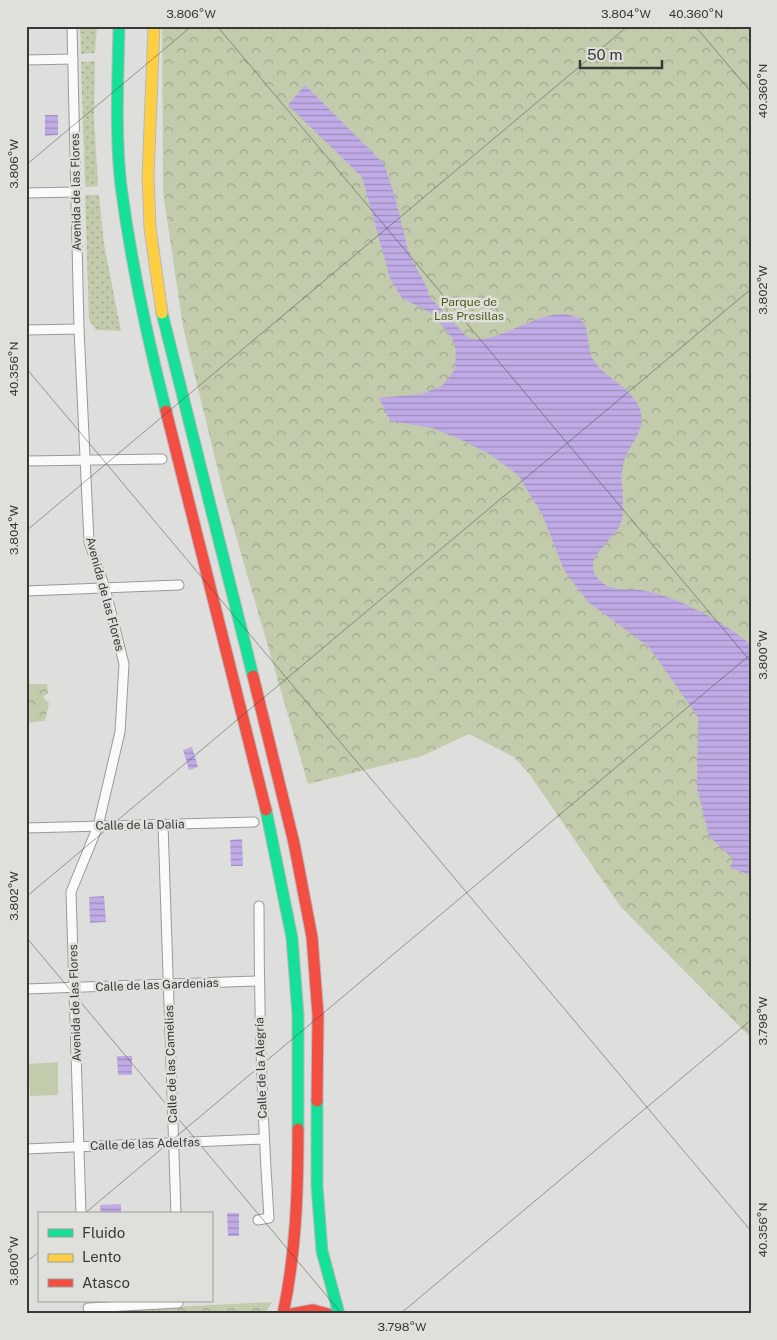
<svg xmlns="http://www.w3.org/2000/svg" width="777" height="1340" font-family="'Public Sans',sans-serif">
<style>
.grass{fill:#c2ccad}
.park{fill:url(#park-crowns)}
.garden{fill:url(#garden-dots)}
.water{fill:url(#water-rules)}
.lines{fill:none;stroke-linecap:round;stroke-linejoin:round}
.street-casing{stroke:#999a98;stroke-width:11}
.fast-casing{stroke:#b9b7be;stroke-width:13}
.slow-casing{stroke:#b9b7be;stroke-width:13}
.jam-casing{stroke:#b9b7be;stroke-width:13}
.street{stroke:#fafafa;stroke-width:9}
.fast{stroke:#16e098;stroke-width:11}
.slow{stroke:#ffcf43;stroke-width:11}
.jam{stroke:#f24e42;stroke-width:11}
.ticks{fill:none;stroke:#383937;stroke-width:1;stroke-opacity:0.45}
.labels{text-anchor:middle;stroke-width:5;stroke-linejoin:round;paint-order:stroke}
.street-label{font-size:12px;fill:#383937;stroke:#dfe0db}
.park-label{font-size:12px;fill:#4b5c1a;stroke:#dfe0db}
.neatline{fill:none;stroke:#383937;stroke-width:2}
.ticks-label{font-size:12px;text-anchor:middle;fill:#383937}
</style>
<defs>
<pattern id="park-crowns" width="20" height="18" patternUnits="userSpaceOnUse" patternTransform="scale(1.25)"><rect width="20" height="18" fill="#c2ccad"/><path d="M2 6a3 3 0 1 1 6 0M12 15a3 3 0 1 1 6 0" fill="none" stroke="#9fa78e"/></pattern>
<pattern id="garden-dots" width="8" height="8" patternUnits="userSpaceOnUse" patternTransform="scale(1.25)"><rect width="8" height="8" fill="#c2ccad"/><path d="M2 2h.1M6 6h.1" fill="none" stroke="#9fa78e" stroke-width="1.8" stroke-linecap="round"/></pattern>
<pattern id="water-rules" width="6" height="5" patternUnits="userSpaceOnUse" patternTransform="scale(1.25)"><rect width="6" height="5" fill="#c0abe6"/><path d="M0 2.5h6" fill="none" stroke="#9d8cbb"/></pattern>
</defs>
<rect width="100%" height="100%" fill="#dedfdc"/>
<polygon class="grass" points="58,1062 58,1095 30,1096 28,1064"/>
<g class="park">
<polygon points="162,26 751,26 751,1038 620,906 530,775 514,757 469,734 422,756 308,784 224,495 183,327 163,192"/>
<polygon points="26,684 47,684 48,693 43,697 49,703 45,721 26,723"/>
<polygon points="272,1302 265,1314 96,1314 96,1311"/>
</g>
<g class="garden">
<polygon points="80,26 97,26 95,53 81,54"/>
<polygon points="95,61 94,118 98,186 85,187 81,62"/>
<polygon points="85,195 99,195 104,244 121,331 96,330 89,320"/>
</g>
<g class="water">
<path d="M305,85L384,164L395,197L409,254L428,290V295L466,336C492,353 546,298 580,319C591,327 586,350 594,361C607,380 636,389 641,413C645,433 627,447 623,465C618,485 628,506 620,525C613,541 588,553 594,573C596,577 603,584 607,586C618,591 629,588 640,590C673,594 727,623 751,645V866L748,874L730,868L733,859L709,836L697,788L698,717L649,647L588,602L564,570L542,514L518,475L491,455L464,441L432,428L390,421L379,398L422,394L443,385L455,369L456,350L452,338L431,313L402,298L390,278L362,177L288,105Z"/>
<polygon points="45,115 58,115 58,135 45,136"/>
<polygon points="192,747 198,767 189,770 183,750"/>
<polygon points="242,839 243,866 231,866 230,840"/>
<polygon points="104,896 106,922 90,923 89,897"/>
<polygon points="117,1056 132,1056 132,1075 118,1075"/>
<polygon points="121,1204 121,1214 101,1214 100,1205"/>
<polygon points="227,1213 239,1213 239,1236 228,1236"/>
</g>
<g class="lines">
<defs>
<g id="street">
<polyline points="72,26 79,329 89,542 105,588 124,664 120,732 98,826 71,892 81,1214"/>
<polyline points="26,60 73,59"/>
<polyline points="26,193 76,192"/>
<polyline points="26,330 79,329"/>
<polyline points="26,461 162,459"/>
<polyline points="26,591 179,585"/>
<polyline points="163,824 176,1214"/>
<polyline points="26,828 254,822"/>
<polyline points="26,989 258,981"/>
<polyline points="26,1149 264,1139"/>
<path d="M258,1220L269,1218C262,1114 259,1010 259,906"/>
<polyline points="88,1308 178,1303 178,1301"/>
</g>
<g id="fast">
<path d="M119,26C118,79 115,134 121,186C131,262 147,337 166,411"/>
<polyline points="162,313 253,676"/>
<polyline points="266,810 292,938 298,1015 298,1129"/>
<polyline points="317,1101 317,1186 322,1251 339,1314"/>
</g>
<polyline id="slow" points="154,26 148,176 150,228 162,313"/>
<g id="jam">
<polyline points="166,411 266,810"/>
<polyline points="253,676 294,843 312,937 318,1015 317,1101"/>
<path d="M283,1314C296,1253 298,1192 298,1129"/>
<polyline points="291,1314 313,1310 328,1314"/>
</g>
</defs>
<use href="#street" class="street-casing"/>
<use href="#fast" class="fast-casing"/>
<use href="#slow" class="slow-casing"/>
<use href="#jam" class="jam-casing"/>
<use href="#street" class="street"/>
<use href="#fast" class="fast"/>
<use href="#slow" class="slow"/>
<use href="#jam" class="jam"/>
</g>
<path class="ticks" d="M217,26L751,662M695,26L751,92M26,165L192,26M26,368L751,1231M26,531L628,26M26,897L751,289M26,937L342,1314M84,1214L751,654M26,1262L39,1252M400,1314L751,1020"/>
<g class="labels">
<g class="street-label">
<text transform="translate(76 192) rotate(-91)" y="4">Avenida de las Flores</text>
<text transform="translate(105 594) rotate(75)" y="4">Avenida de las Flores</text>
<text transform="translate(140 825) rotate(-1)" y="4">Calle de la Dalia</text>
<text transform="translate(157 985) rotate(-2)" y="4">Calle de las Gardenias</text>
<text transform="translate(75 1003) rotate(-92)" y="4">Avenida de las Flores</text>
<text transform="translate(171 1064) rotate(-92)" y="4">Calle de las Camelias</text>
<text transform="translate(261 1068) rotate(-92)" y="4">Calle de la Alegría</text>
<text transform="translate(145 1144) rotate(-2)" y="4">Calle de las Adelfas</text>
</g>
<g class="park-label">
<text x="469" y="306">Parque de<tspan x="469" dy="14">Las Presillas</tspan></text>
</g>
</g>
<rect width="777" height="1340" fill="none" stroke="#dfe0db" stroke-width="55"/>
<rect x="38" y="1212" width="175" height="90" fill="#dfe0db" stroke="#9c9d99"/>
<rect x="48" y="1229" width="25" height="8" fill="#16e098" stroke="#9c9d99"/>
<text x="82" y="1238" font-size="15" fill="#383937">Fluido</text>
<rect x="48" y="1254" width="25" height="8" fill="#ffcf43" stroke="#9c9d99"/>
<text x="82" y="1262" font-size="15" fill="#383937">Lento</text>
<rect x="48" y="1279" width="25" height="8" fill="#f24e42" stroke="#9c9d99"/>
<text x="82" y="1288" font-size="15" fill="#383937">Atasco</text>
<path d="M580 60v8h82v-8" fill="none" stroke="#383937" stroke-width="2.5"/>
<text x="587" y="60" font-size="15" fill="#383937" stroke="#dfe0db" stroke-width="4" paint-order="stroke">50 m</text>
<rect x="28" y="28" width="722" height="1284" class="neatline"/>
<g class="ticks-label">
<text x="191" y="18">3.806°W</text>
<text x="626" y="18">3.804°W</text>
<text x="696" y="18">40.360°N</text>
<text transform="translate(763 91) rotate(-90)" y="4">40.360°N</text>
<text transform="translate(14 164) rotate(-90)" y="4">3.806°W</text>
<text transform="translate(763 290) rotate(-90)" y="4">3.802°W</text>
<text transform="translate(14 369) rotate(-90)" y="4">40.356°N</text>
<text transform="translate(14 530) rotate(-90)" y="4">3.804°W</text>
<text transform="translate(763 655) rotate(-90)" y="4">3.800°W</text>
<text transform="translate(14 896) rotate(-90)" y="4">3.802°W</text>
<text transform="translate(763 1021) rotate(-90)" y="4">3.798°W</text>
<text transform="translate(763 1230) rotate(-90)" y="4">40.356°N</text>
<text transform="translate(14 1261) rotate(-90)" y="4">3.800°W</text>
<text x="402" y="1331">3.798°W</text>
</g>
</svg>
